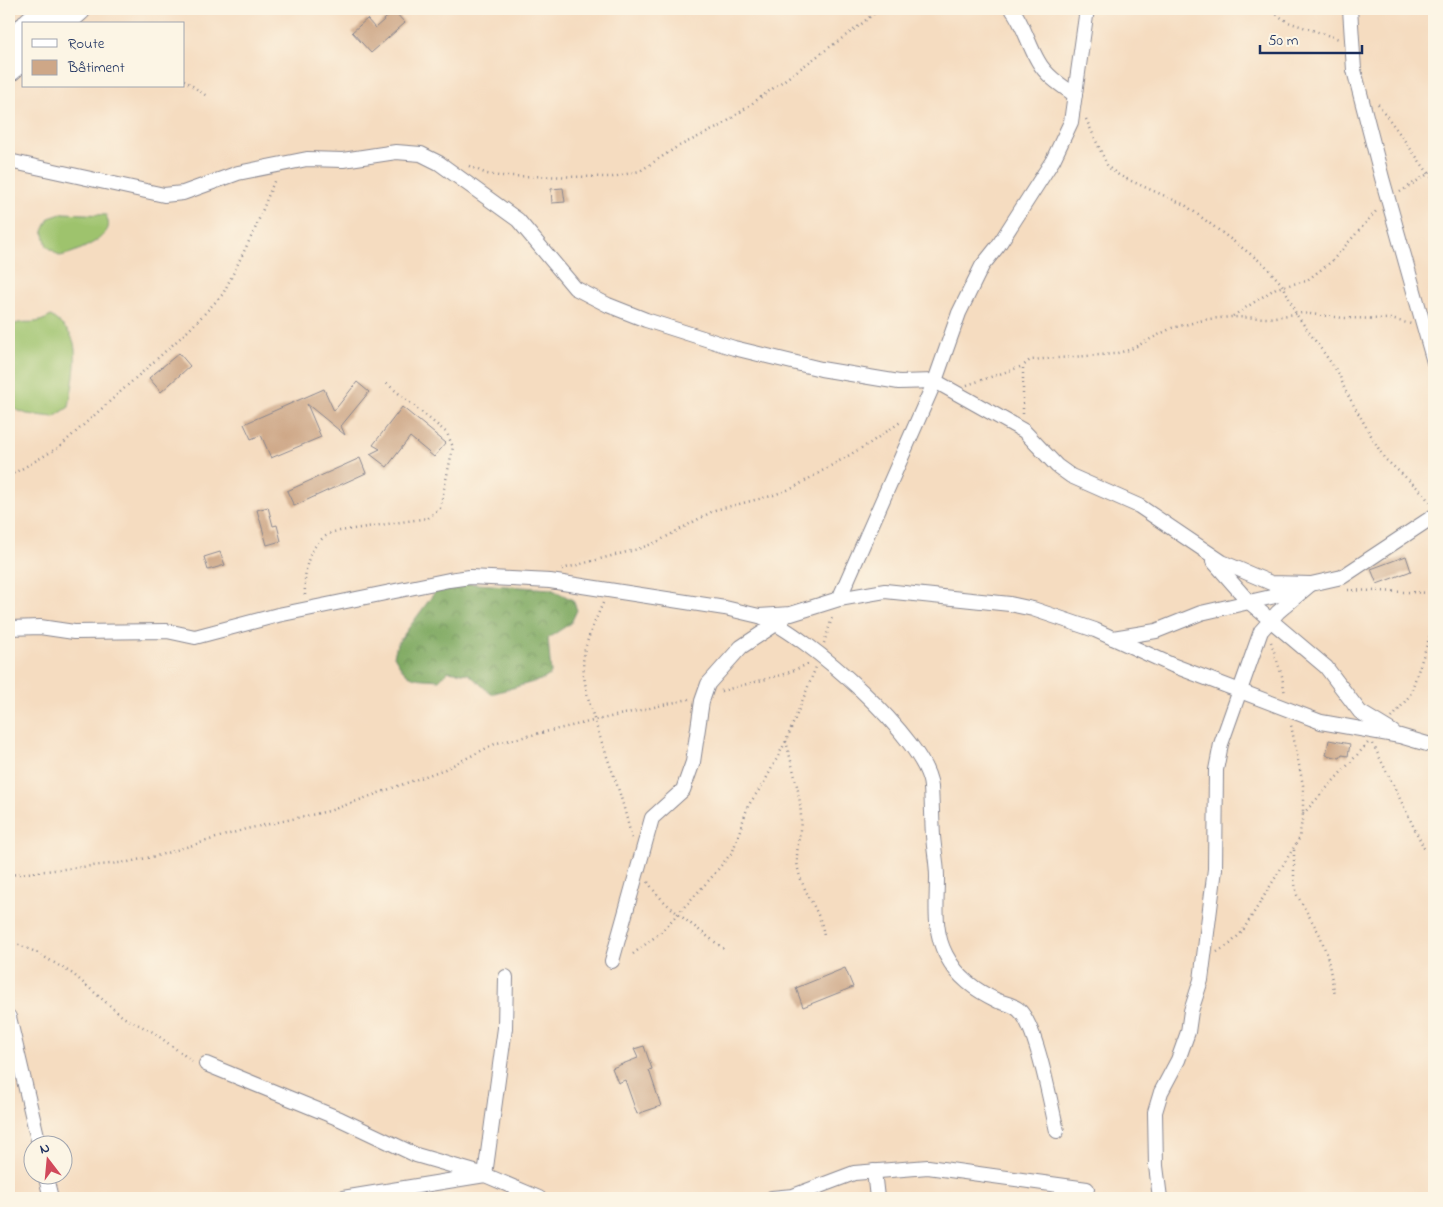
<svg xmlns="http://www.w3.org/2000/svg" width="1443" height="1207" font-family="'Indie Flower',sans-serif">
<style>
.grass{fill:#9ec36d;stroke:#5c7966}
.forest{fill:url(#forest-crowns);stroke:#4c6c5f}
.building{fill:#cea787}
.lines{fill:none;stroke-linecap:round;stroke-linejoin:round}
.street-casing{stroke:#88868f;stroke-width:16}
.highway-casing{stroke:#88868f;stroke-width:27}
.path{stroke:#88868f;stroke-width:2.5;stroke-dasharray:1 4;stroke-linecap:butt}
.street{stroke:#fff;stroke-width:14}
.highway{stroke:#fff;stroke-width:25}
</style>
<defs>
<pattern id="forest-crowns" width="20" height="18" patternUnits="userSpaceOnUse" patternTransform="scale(1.25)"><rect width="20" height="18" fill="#7ea960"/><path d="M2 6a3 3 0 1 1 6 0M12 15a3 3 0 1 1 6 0" fill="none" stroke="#668a52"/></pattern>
</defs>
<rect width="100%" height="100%" fill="#fcf5e5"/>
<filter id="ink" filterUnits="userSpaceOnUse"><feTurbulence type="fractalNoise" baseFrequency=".02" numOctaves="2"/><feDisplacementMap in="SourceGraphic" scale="10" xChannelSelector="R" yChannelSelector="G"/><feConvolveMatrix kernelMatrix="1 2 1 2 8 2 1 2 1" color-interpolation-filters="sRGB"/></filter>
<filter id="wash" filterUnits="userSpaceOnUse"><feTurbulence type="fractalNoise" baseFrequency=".0096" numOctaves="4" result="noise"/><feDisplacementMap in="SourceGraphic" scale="20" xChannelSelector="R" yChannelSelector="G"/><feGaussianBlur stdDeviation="1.12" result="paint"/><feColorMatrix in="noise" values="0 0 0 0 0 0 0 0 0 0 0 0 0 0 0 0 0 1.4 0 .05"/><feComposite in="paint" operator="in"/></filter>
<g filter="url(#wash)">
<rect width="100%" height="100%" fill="#f5dcc0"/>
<g class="grass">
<path d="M64,213L106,215C108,221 110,225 107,230C101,242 72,254 60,256L47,246L43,231L49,218Z"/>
<path d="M51,316C60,323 71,331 74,343C78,360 72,389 69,407L54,417L27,414L9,407V327C26,317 31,328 51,316Z"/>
</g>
<path class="forest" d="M463,583L551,589L573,600L577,610L571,623L548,638L551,674L544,679L491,694L469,674L448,671L439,680C412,678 408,681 394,656L397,644L435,592Z"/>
<g id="blocks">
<g class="building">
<polygon points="394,11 405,23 371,53 352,32 367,19 375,28"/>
<polygon points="563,188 565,202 552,203 551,189"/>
<polygon points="179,353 190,366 161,392 149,378"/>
<polygon points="357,382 369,392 341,426 345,435 307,404 321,437 271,458 261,435 251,439 244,424 324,389 334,411"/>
<polygon points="402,407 446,443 434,457 410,437 387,467 370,454 380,449 373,445"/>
<polygon points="360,458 366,473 294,506 287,491"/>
<polygon points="268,507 273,526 277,525 281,541 267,545 257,510"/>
<polygon points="220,552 225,565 208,570 204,557"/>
<polygon points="1406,556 1411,571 1377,584 1371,569"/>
<polygon points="1329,740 1350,744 1348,756 1342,755 1340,758 1326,755"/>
<polygon points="845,968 853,987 803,1007 796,988"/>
<polygon points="644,1046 652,1069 649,1070 661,1106 637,1114 625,1080 618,1083 612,1068 638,1058 634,1049"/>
</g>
</g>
</g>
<g filter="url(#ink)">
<use href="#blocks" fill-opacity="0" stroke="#88868f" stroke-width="1"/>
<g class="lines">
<defs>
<g id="street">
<path d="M1012,9C1024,25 1028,44 1038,61C1046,76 1062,86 1075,95"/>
<polyline points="1350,9 1354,70 1382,178 1434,362"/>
<polyline points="9,161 164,195 183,193 238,173 307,159 343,160 396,152 421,154 439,163 518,220 575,288 608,305 646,320 734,348 821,369 899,382 935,381 1024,431 1057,466 1071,476 1139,506 1222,562 1271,583 1311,584 1342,577 1434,516"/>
<polyline points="1213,561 1249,602 1326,667 1360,712 1393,732"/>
<polyline points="839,599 935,381 959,313 982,266 998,246 1053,160 1071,122 1087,9"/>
<path d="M762,617C805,634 928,740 931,787C932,803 932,820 933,836C934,850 937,864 937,877C937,903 933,931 946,955C958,978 975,990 998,1001C1004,1003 1014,1005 1019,1010C1037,1026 1051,1106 1057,1131"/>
<polyline points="9,628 40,627 74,632 167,631 195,637 278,615 449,580 470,577 550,581 725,608 759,616 791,614 839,599 885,591 1010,604 1033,609 1095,630 1172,665 1321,722 1400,736 1434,746"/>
<polyline points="1113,638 1156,631 1201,613 1271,597 1311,584 1278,612 1261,631 1221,744 1216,770 1215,869 1201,980 1191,1011 1188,1032 1178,1060 1161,1092 1155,1112 1156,1166 1160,1198"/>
<polyline points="612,961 652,818 683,790 693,762 702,701 708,684 741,647 782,620"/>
<polyline points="9,1017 39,1144"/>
<polyline points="206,1064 340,1119 416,1155 485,1175 505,1028 506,977"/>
<polyline points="874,1171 877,1198"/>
<polyline points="45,1174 51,1198"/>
<polyline points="343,1198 485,1175 539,1198"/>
<polyline points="772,1198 793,1196 854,1173 928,1167 1087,1189"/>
</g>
<g id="highway">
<polyline points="30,24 47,9"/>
<polyline points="61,24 78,9"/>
<polyline points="9,43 24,30"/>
<polyline points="9,69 24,56"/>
</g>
</defs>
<use href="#street" class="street-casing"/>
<use href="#highway" class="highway-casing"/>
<g class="path">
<polyline points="1268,9 1288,22 1339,39"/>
<polyline points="184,80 208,97"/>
<polyline points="1378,104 1434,181"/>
<polyline points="1086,119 1108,167 1120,176 1185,205 1265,265 1284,287 1296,314 1339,374 1345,390 1384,458 1422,492 1430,503"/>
<polyline points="469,166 487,174 499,176 613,177 640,171 677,147 721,126 859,26 879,9"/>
<polyline points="1400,192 1434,170"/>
<polyline points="1233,316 1276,288 1306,281 1331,262 1378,209"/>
<polyline points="967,385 1023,366"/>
<polyline points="1023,414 1023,366 1030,360 1114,354 1129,350 1172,328 1208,319 1232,317 1268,318 1302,313 1344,318 1391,319 1411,324"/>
<polyline points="9,476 58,448 189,330 223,294 255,229 275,179"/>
<polyline points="562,569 638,549 657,542 715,510 771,496 793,488 870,443 902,421"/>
<polyline points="1348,590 1434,593"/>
<path d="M305,595C304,569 307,544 333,532L428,518L440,508L453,447L447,433L386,383"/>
<path d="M603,603C596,619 588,636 584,653C578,689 608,756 619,791C624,807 628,823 632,839"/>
<polyline points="1271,642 1282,676 1285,695"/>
<polyline points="824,643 833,615"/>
<polyline points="721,691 785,674 808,664"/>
<polyline points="1392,718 1410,695 1434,624"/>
<path d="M786,741C792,767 801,793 801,820C800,838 794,855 799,873C805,896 822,913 824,937"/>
<polyline points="1373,744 1424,848 1434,855"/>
<polyline points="1303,814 1368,743"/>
<polyline points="1294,850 1294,879 1297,895 1320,935 1327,955 1335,995"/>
<polyline points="9,875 128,862 160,855 246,829 329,811 445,769 497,743 689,699"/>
<path d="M648,882C662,906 702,931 725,950"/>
<polyline points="9,941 36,952 73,974 123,1017 153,1032 192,1061"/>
<polyline points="1217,952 1230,944 1242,932 1299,839 1303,814 1303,785 1291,725"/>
<polyline points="633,954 660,933 711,878 733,851 748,806 765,781 786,741 816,667"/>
</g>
<use href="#street" class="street"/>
<use href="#highway" class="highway"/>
</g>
</g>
<rect width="1443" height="1207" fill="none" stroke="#fcf5e5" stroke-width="30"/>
<rect x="22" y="22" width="162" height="65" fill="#fcf5e5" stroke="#a2a6af"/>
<rect x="32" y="39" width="25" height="8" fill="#ffffff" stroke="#a2a6af"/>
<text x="68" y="48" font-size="15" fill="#1b2f5e">Route</text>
<rect x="32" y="60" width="25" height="15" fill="#cea787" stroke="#a2a6af"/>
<text x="68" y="72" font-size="15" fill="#1b2f5e">Bâtiment</text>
<g transform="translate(48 1160) rotate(344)"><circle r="24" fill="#fcf5e5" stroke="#a2a6af"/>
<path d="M0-4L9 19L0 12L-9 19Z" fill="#d1495b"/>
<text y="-8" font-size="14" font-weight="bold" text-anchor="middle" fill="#1b2f5e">N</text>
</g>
<path d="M1260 45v8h102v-8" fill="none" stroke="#1b2f5e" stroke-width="2.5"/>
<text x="1268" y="45" font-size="15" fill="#1b2f5e" stroke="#fcf5e5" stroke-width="4" paint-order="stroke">50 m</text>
</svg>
